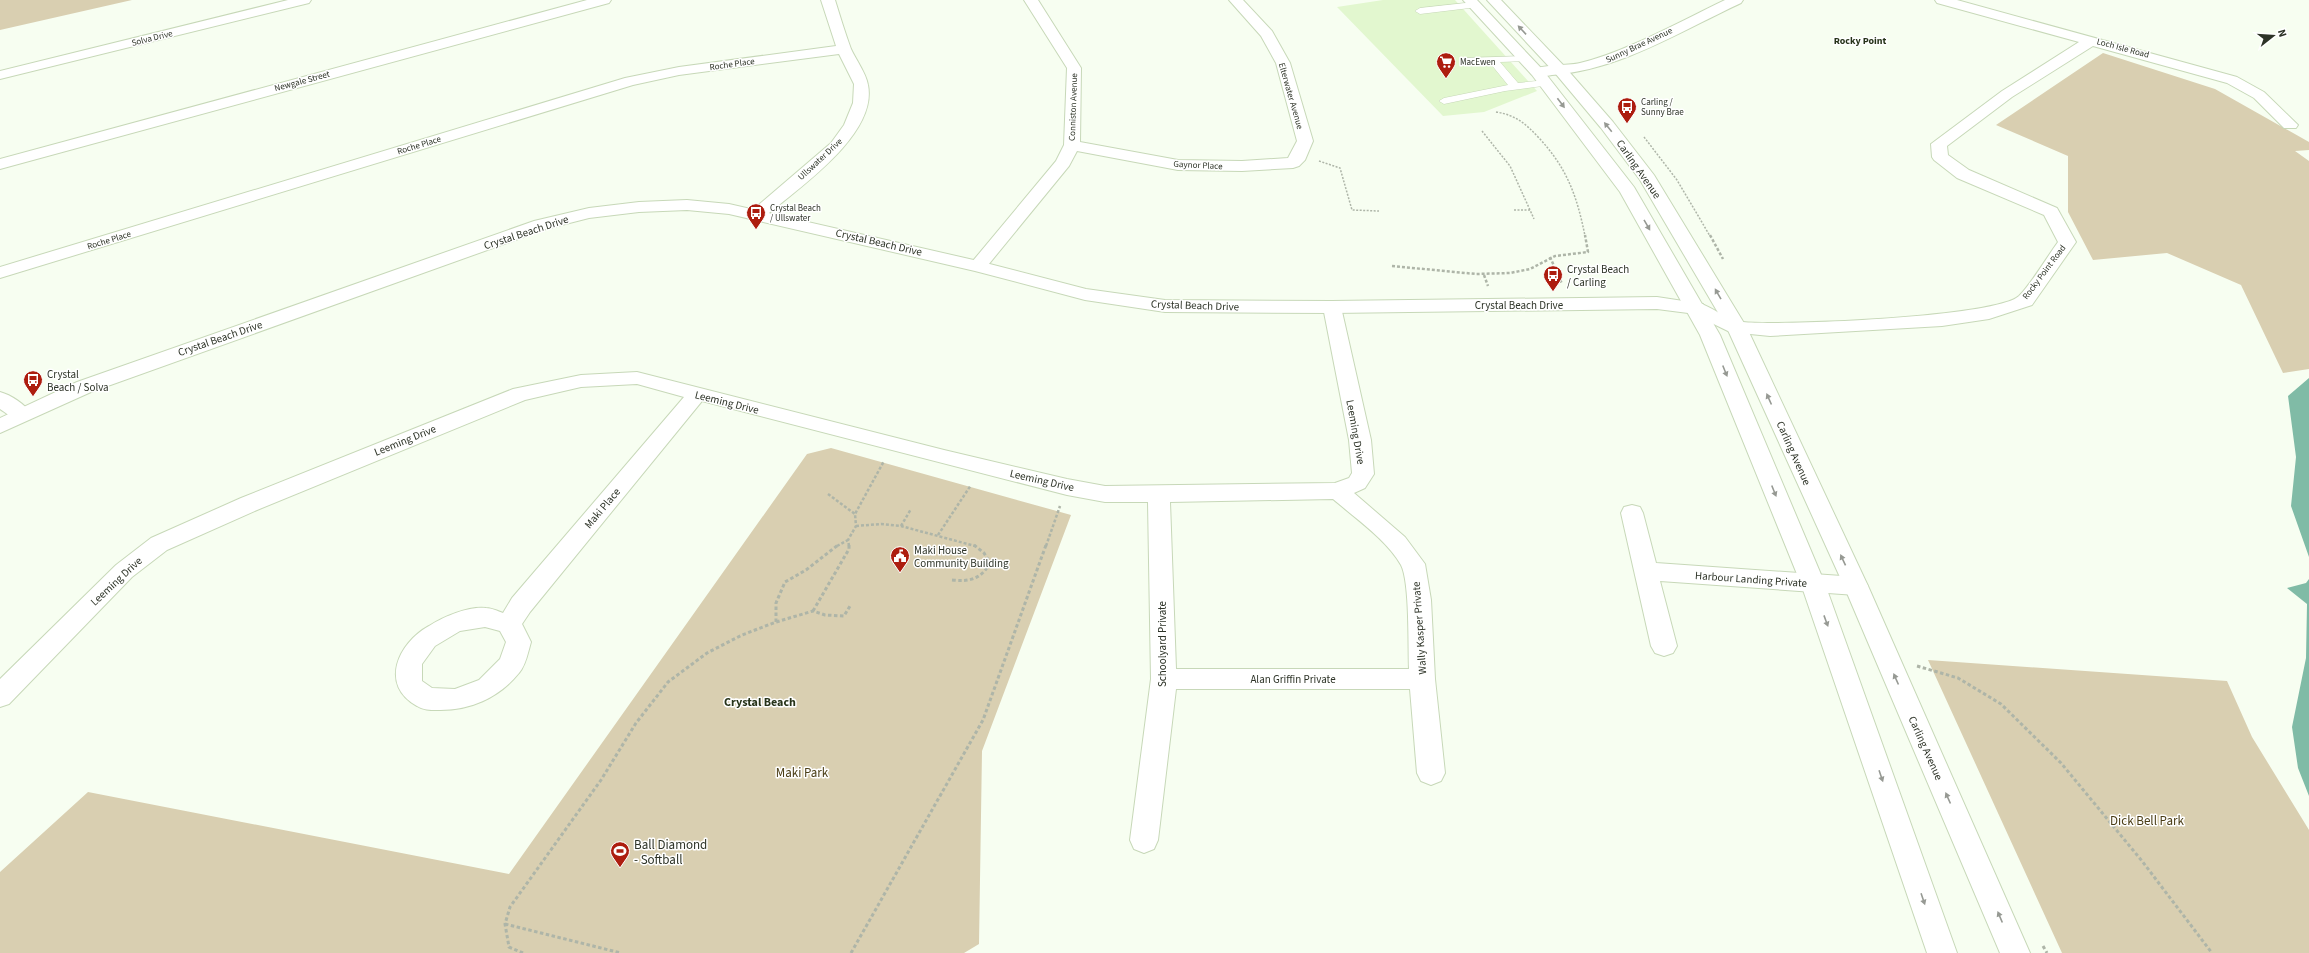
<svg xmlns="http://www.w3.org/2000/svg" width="2309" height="953" font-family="'Source Sans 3',sans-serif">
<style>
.built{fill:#e2f7cf}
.green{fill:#d9cfb1}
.water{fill:#80bba6}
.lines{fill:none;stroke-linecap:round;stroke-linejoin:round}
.service-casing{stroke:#c7d8b8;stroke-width:1}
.minor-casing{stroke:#c7d8b8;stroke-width:2}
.tertiary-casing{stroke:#c7d8b8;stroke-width:2}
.secondary-casing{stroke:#c7d8b8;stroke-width:2}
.path-far2{stroke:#aeb5a8;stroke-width:1.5;stroke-dasharray:2 1.5;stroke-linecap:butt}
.path-far1{stroke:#aeb5a8;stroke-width:2.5;stroke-dasharray:3 2;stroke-linecap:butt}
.path{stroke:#aeb5a8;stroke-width:3;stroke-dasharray:3.5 2.5;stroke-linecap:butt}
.service{fill:#fff;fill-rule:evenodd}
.minor{fill:#fff;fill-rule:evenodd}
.tertiary{fill:#fff;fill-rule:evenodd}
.secondary{fill:#fff;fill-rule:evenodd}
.oneway{fill:#969993}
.labels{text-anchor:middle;stroke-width:3;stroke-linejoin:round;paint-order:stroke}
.far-street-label{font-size:9px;fill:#2d3327;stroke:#fff}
.far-poi-label{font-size:9px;fill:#2d3327;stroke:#fff;text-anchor:start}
.far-neighbourhood-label{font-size:10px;font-weight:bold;fill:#263319;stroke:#fff}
.street-label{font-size:11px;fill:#2d3327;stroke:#fff}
.poi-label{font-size:11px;fill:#2d3327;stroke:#fff;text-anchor:start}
.neighbourhood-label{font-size:12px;font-weight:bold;fill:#263319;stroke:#fff}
.near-park-label{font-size:13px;fill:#4a3d15;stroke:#fff}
.near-poi-label{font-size:13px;fill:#2d3327;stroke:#fff;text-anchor:start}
</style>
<rect width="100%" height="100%" fill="#f7fef1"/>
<polygon class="built" points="1383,0 1455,0 1537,91 1484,112 1443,116 1337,7"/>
<g class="green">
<polygon points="0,0 132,0 0,30"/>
<polygon points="2103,53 2215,89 2309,142 2309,150 2295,151 2309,161 2309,369 2283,373 2241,285 2167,253 2093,260 2068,212 2068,156 1996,125"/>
<polygon points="831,448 1071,515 982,751 979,944 964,953 0,953 0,872 88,792 509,874 807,454"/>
<polygon points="1928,660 2227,681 2252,737 2309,830 2309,953 2062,953"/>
</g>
<g class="water">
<polygon points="2309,378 2309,557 2291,506 2296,457 2288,396"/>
<polygon points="2309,579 2309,796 2298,768 2292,727 2306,658 2307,604 2287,588 2306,583"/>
</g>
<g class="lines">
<defs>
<g id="service">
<polygon points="1475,2 1480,5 1478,7 1420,14 1415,11 1420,8"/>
<polygon points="1525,56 1528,57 1528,61 1500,62 1518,83 1546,80 1550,81 1550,85 1505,91 1444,104 1439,101 1444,98 1508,85 1490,63 1469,63 1464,60 1466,58"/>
</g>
<g id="minor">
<polygon points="288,0 311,0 309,3 0,79 0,71"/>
<polygon points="587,0 611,0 609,3 0,169 0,159"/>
<path d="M821,0H835C840,16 845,33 851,49C856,60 866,73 868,85C878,135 797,189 763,218H751L748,214L831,143L844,125L853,103L854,84L839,54L679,75L633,85L0,278V267L625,78L679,67L836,46Z"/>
<polygon points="1024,0 1038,0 1081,68 1080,142 1178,160 1242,161 1288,158 1297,141 1276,63 1261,36 1229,0 1243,0 1272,31 1290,63 1313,141 1305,160 1299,166 1293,168 1242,171 1178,170 1077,151 1069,166 984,270 972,270 969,266 972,262 1056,161 1064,145 1067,68"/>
<path d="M1725,0H1743L1741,3C1681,31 1620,70 1552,75C1545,76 1534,79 1530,72C1535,64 1569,66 1580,63C1626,52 1681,21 1725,0Z"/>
<path d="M1935,0H1957L2237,77L2264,92L2298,125L2296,128H2284L2254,98L2227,83L2093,46L2012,97L1947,146L1948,155L1969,170L2057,208L2076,242L2032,305L1989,319L1942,326L1770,336L1730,332L1689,312L1687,308L1689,304L1696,302C1712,306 1727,321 1743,322C1781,326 1997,317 2019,296C2032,283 2047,257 2058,242L2044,215L1957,178L1934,160L1932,157L1931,144L2002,91L2079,42L1937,3Z"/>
<path d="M1332,301L1339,303L1341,307L1371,440L1374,474L1365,488L1354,493L1405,537L1425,564L1431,600L1435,679L1445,773L1441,781L1431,785L1421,781L1417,773L1410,689H1176L1158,840L1154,849L1144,853L1134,849L1130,840L1151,679L1148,502H1105L1067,495L702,401L530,612L522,624L531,642C528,652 526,665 519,673C499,698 469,711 437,710C430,710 423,710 417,706C379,685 398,643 429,626C443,617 468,606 486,608C491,608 498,611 503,613L512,598L684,397L637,384L581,387L525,400L257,510L167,550L132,577L9,704L0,707V679L116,565L151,538L241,498L513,389L581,375L637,372L944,450L1067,479L1105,486L1335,483L1349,478L1352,473L1349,440L1323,307L1325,303ZM1333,499C1354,517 1388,541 1401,565C1410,582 1408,647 1409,669H1176L1170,502ZM485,627L500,631L506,642L500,659L479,680L455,689L432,688L422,681V664L435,646L460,631Z"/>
<path d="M0,392C11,395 25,404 31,414L28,419C16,422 10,416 0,409Z"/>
<polygon points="1632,505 1640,507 1643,513 1656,563 1856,577 1864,580 1868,586 1864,592 1856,595 1660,581 1677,646 1673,653 1664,656 1655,653 1651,646 1621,513 1624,507"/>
</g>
<polygon id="tertiary" points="687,200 729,204 978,261 1086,289 1165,300 1332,301 1657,297 1703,304 1705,308 1703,312 1696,314 1657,309 1332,313 1165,312 1085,300 975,271 729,214 687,210 639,212 589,218 546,229 91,392 0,433 0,418 77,382 534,221 589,208 639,202"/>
<g id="secondary">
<polygon points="1463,0 1477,0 1542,69 1634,187 1720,335 1825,584 1957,953 1927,953 1801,584 1700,335 1620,192 1532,75"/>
<polygon points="1487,0 1501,0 1565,67 1613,122 1654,175 1747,328 1868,586 2030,953 2000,953 1844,586 1727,328 1640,180 1601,128 1555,73"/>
</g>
</defs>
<use href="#service" class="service-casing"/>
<use href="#minor" class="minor-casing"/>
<use href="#tertiary" class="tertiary-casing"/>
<use href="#secondary" class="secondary-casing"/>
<g class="path-far2">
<path d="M1496,112C1516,115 1526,124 1539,138C1567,168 1577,196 1585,236"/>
<polyline points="1482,131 1510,166 1530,210"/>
<polyline points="1644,137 1677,180 1710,236"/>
<polyline points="1319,161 1340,168 1352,210 1379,211"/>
<polyline points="1514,210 1530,210 1534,219"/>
</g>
<g class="path-far1">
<polyline points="1710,235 1723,259"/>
<polyline points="1550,257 1562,284"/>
<polyline points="1392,266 1476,274 1510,273 1530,269 1555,256 1588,252 1585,235"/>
<polyline points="1484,275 1488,286"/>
<polyline points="828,494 855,514"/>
<polyline points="856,526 881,524 901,526 975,546"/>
<polyline points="901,526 911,509"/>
<polyline points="938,535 971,485"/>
<polyline points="837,546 848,540"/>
<polyline points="849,546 848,540 856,526 855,514 884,461"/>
<polyline points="1046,546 1060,506"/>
</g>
<g class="path">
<path d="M952,580C970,582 981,579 990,563L984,553L974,545"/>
<polyline points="813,611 849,549 849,545"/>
<polyline points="776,622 776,603 785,582 806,570 838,545"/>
<polyline points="1917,666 1958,678 2001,704 2061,763 2142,861 2212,953"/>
<polyline points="505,924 621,953"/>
<polyline points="2043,946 2047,953"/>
<polyline points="523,953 509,947 505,924 510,907 601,780 636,723 668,682 707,653 742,635 776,622 813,611 825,615 844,616 850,606"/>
<polyline points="851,953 983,720 1046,545"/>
</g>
<use href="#service" class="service"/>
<use href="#minor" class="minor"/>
<use href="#tertiary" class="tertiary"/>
<use href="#secondary" class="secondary"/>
</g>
<defs><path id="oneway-solid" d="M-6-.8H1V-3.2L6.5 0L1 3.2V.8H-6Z"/></defs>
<g class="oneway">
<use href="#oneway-solid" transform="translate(1522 30) rotate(-133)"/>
<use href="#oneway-solid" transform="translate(1561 103) rotate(53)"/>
<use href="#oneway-solid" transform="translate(1608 127) rotate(-129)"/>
<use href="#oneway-solid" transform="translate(1647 225) rotate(60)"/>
<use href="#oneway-solid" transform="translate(1718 294) rotate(-120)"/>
<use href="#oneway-solid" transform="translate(1725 371) rotate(68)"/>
<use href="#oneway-solid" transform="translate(1769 399) rotate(-114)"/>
<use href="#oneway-solid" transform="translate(1774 491) rotate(68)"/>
<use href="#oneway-solid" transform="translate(1843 560) rotate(-115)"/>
<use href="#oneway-solid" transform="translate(1826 621) rotate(70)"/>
<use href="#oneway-solid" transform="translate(1896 679) rotate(-114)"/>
<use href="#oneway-solid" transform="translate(1881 776) rotate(71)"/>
<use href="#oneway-solid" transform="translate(1948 798) rotate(-114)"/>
<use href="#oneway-solid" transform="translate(1923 899) rotate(71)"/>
<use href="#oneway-solid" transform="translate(2000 917) rotate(-113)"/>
</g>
<defs>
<symbol id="supermarket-pin" viewBox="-11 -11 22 30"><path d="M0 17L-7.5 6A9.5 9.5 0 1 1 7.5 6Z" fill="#ad1d0f" stroke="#fff"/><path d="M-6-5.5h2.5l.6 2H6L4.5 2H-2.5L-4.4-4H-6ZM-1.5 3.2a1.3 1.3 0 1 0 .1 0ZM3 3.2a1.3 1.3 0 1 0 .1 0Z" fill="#fff"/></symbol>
<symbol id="bus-pin" viewBox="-11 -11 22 30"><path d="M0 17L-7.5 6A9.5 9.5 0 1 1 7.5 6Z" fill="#ad1d0f" stroke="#fff"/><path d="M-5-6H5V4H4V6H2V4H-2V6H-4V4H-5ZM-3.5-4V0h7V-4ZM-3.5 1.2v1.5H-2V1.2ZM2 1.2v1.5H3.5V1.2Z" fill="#fff"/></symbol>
<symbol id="civic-pin" viewBox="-11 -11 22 30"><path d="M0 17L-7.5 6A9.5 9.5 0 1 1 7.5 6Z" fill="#ad1d0f" stroke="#fff"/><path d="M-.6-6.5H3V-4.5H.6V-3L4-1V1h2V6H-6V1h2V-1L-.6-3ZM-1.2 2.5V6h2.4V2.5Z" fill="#fff"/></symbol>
<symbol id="stadium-pin" viewBox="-11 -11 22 30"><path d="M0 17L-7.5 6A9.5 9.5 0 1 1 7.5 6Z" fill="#ad1d0f" stroke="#fff"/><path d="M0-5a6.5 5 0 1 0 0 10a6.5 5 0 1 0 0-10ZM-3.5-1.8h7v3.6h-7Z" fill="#fff"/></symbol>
</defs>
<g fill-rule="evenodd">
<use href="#supermarket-pin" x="1435" y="51" width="22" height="30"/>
<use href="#bus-pin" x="1616" y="96" width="22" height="30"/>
<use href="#bus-pin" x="745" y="202" width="22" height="30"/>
<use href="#bus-pin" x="1542" y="264" width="22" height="30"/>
<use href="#bus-pin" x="22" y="369" width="22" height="30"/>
<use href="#civic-pin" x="889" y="545" width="22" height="30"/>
<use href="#stadium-pin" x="609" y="840" width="22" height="30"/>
</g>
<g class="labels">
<g class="far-street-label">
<text transform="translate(152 38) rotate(-14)" y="3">Solva Drive</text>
<text transform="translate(1639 45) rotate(-25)" y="3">Sunny Brae Avenue</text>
<text transform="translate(2123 48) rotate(15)" y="3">Loch Isle Road</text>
<text transform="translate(732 64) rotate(-8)" y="3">Roche Place</text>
<text transform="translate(302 81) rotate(-15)" y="3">Newgale Street</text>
<text transform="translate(1291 96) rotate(74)" y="3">Elterwater Avenue</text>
<text transform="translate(1073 107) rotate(-88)" y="3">Conniston Avenue</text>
<text transform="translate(419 145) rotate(-17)" y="3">Roche Place</text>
<text transform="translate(820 159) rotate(-43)" y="3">Ullswater Drive</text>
<text transform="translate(1198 165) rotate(3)" y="3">Gaynor Place</text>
<text transform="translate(109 240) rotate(-17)" y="3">Roche Place</text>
<text transform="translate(2044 272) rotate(-53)" y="3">Rocky Point Road</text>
</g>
<g class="far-poi-label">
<text x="1460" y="65">MacEwen</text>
<text x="1641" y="105">Carling /<tspan x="1641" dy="10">Sunny Brae</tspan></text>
<text x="770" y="211">Crystal Beach<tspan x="770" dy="10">/ Ullswater</tspan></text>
</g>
<g class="far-neighbourhood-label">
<text x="1860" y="44">Rocky Point</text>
</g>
<g class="street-label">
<text transform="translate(1639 169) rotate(55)" y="4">Carling Avenue</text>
<text transform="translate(526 232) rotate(-18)" y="4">Crystal Beach Drive</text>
<text transform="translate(879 242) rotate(13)" y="4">Crystal Beach Drive</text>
<text transform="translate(1195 305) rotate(2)" y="4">Crystal Beach Drive</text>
<text x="1519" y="309">Crystal Beach Drive</text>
<text transform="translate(220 338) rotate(-19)" y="4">Crystal Beach Drive</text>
<text transform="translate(727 402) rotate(14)" y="4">Leeming Drive</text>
<text transform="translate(1356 432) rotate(80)" y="4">Leeming Drive</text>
<text transform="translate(405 440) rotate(-22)" y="4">Leeming Drive</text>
<text transform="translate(1794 453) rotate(66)" y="4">Carling Avenue</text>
<text transform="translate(1042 480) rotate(13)" y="4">Leeming Drive</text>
<text transform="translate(602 508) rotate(-50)" y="4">Maki Place</text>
<text transform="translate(1751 579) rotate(4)" y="4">Harbour Landing Private</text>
<text transform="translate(116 581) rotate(-43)" y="4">Leeming Drive</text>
<text transform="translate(1419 628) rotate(-94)" y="4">Wally Kasper Private</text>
<text transform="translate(1162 644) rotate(-90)" y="4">Schoolyard Private</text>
<text x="1293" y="683">Alan Griffin Private</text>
<text transform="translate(1926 748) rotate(66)" y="4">Carling Avenue</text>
</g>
<g class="poi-label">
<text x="1567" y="273">Crystal Beach<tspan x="1567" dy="13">/ Carling</tspan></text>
<text x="47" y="378">Crystal<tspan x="47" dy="13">Beach / Solva</tspan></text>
<text x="914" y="554">Maki House<tspan x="914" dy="13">Community Building</tspan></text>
</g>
<g class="neighbourhood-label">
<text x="760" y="706">Crystal Beach</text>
</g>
<g class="near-park-label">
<text x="802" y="777">Maki Park</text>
<text x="2147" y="825">Dick Bell Park</text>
</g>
<g class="near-poi-label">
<text x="634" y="849">Ball Diamond<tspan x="634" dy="15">- Softball</tspan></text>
</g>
</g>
<g transform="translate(2273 36) rotate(73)" stroke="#ffffff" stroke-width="3" paint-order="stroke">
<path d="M0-3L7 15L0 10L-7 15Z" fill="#2d3327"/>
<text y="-6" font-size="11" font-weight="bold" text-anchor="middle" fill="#2d3327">N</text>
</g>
</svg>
